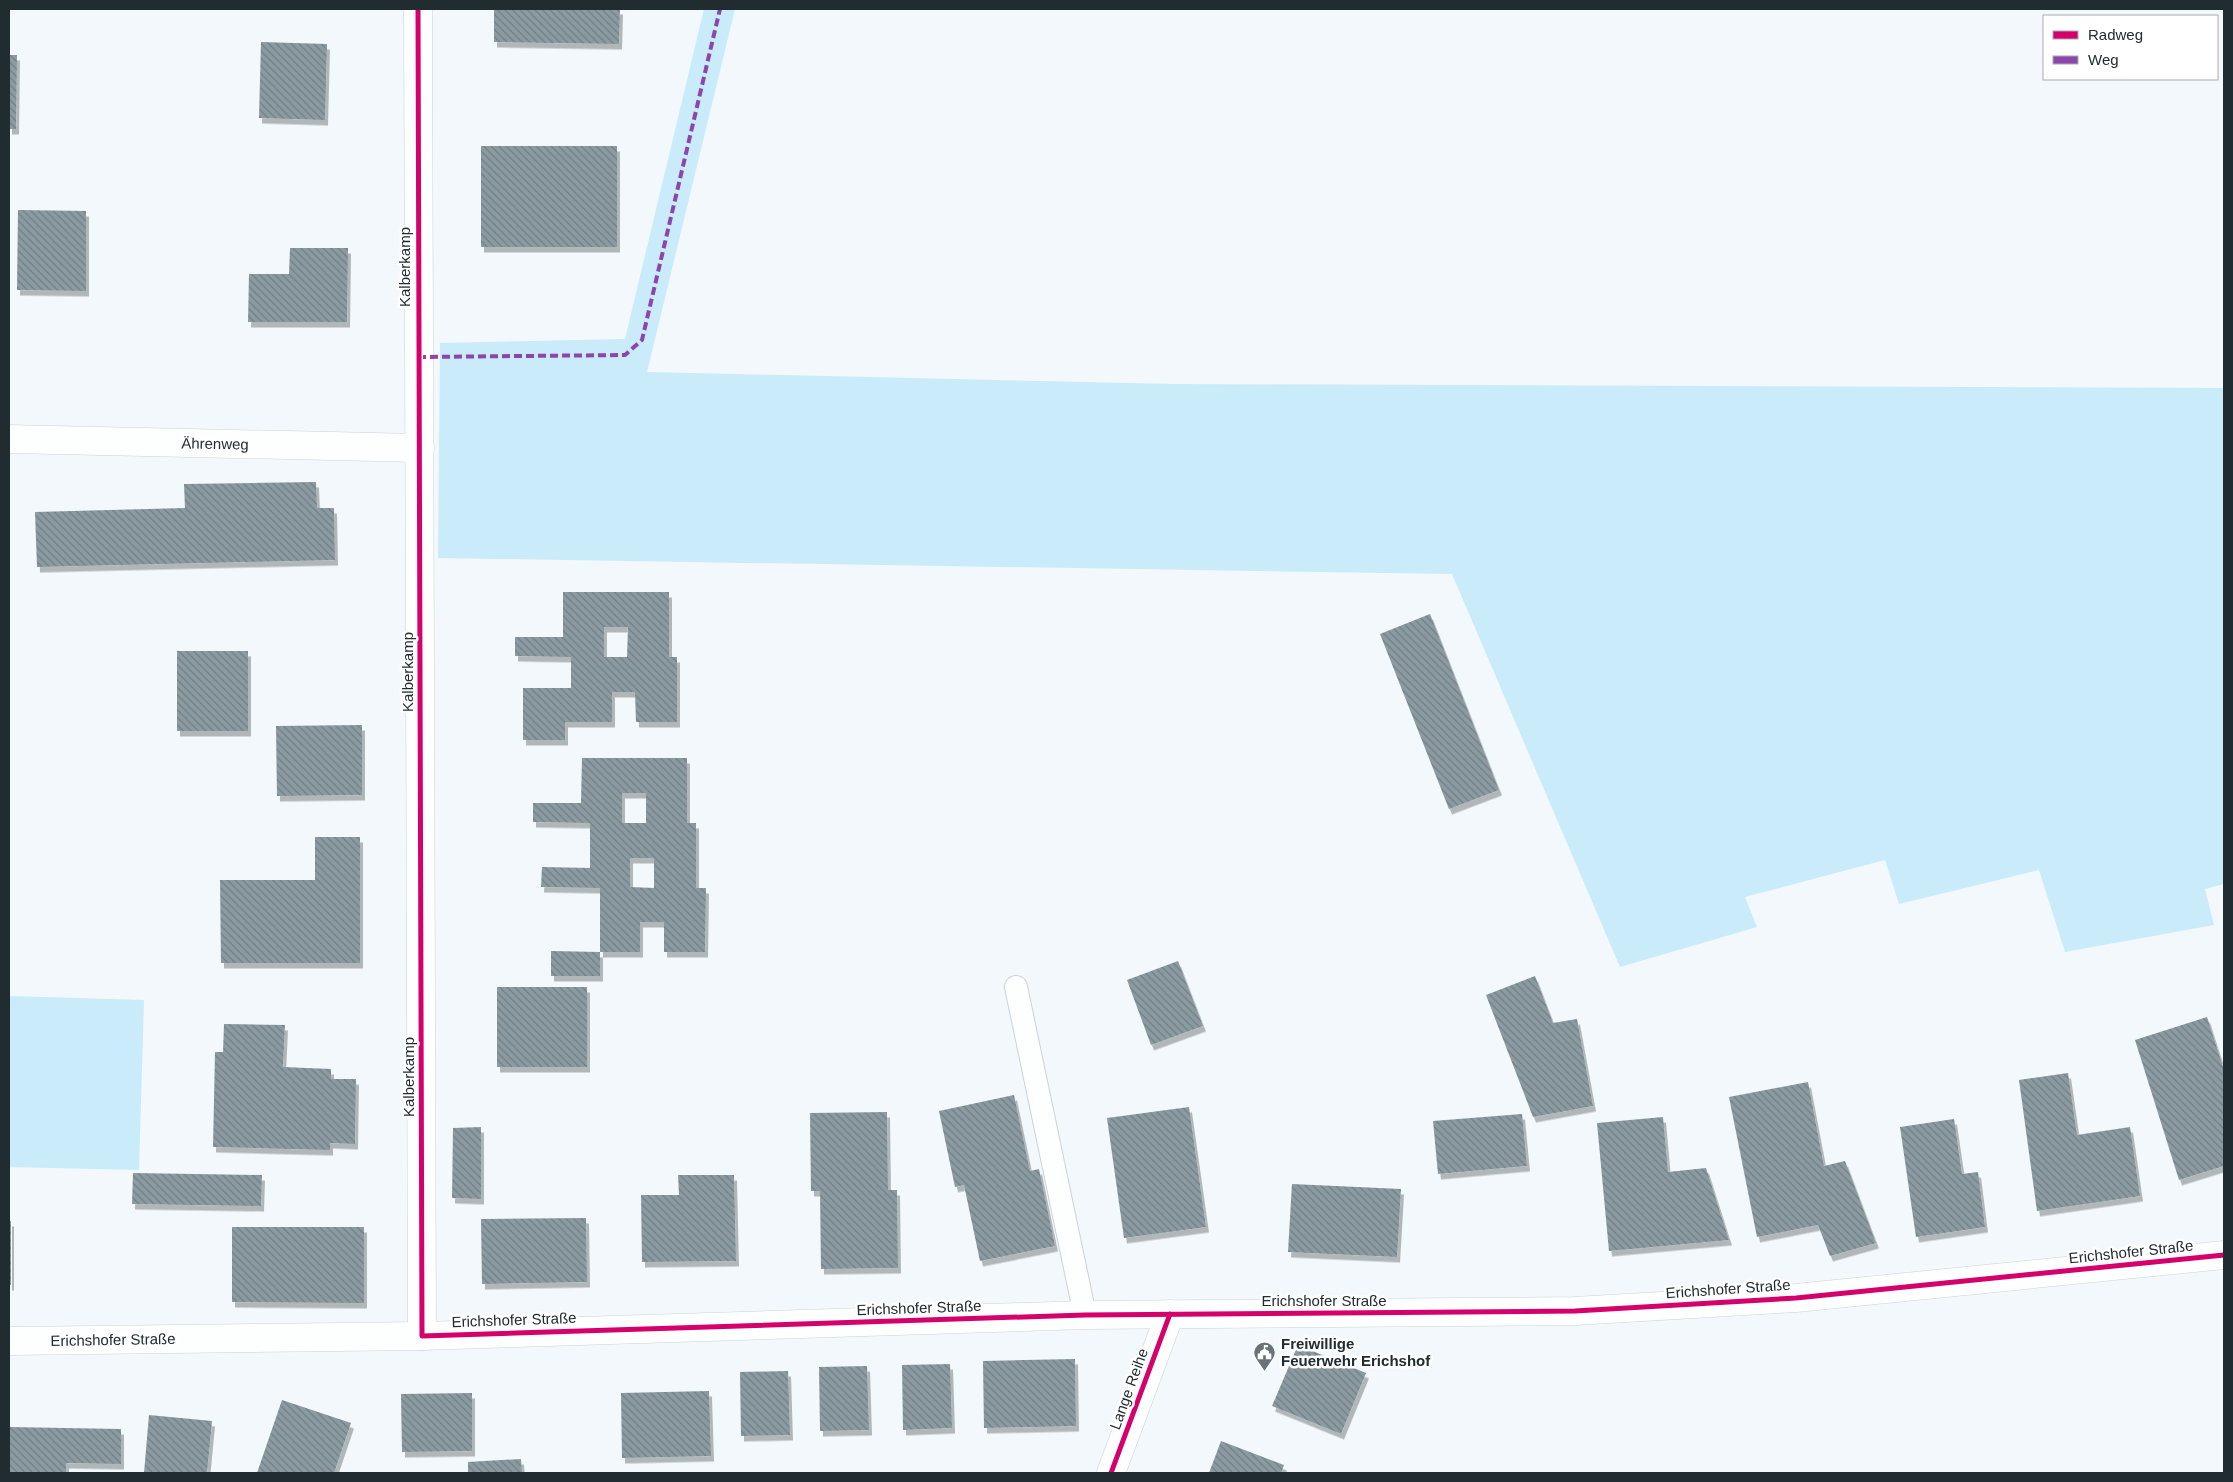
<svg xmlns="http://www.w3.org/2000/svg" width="2233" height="1482" font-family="Arial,sans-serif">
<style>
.green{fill:#c9ebfa}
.building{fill:url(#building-back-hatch);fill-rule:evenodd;filter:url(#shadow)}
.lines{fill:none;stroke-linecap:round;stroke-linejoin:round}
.service-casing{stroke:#cbd3d7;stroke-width:24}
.minor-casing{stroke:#cbd3d7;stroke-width:29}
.service{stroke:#fdfefe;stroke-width:22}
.minor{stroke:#fdfefe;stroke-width:28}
.quiet{stroke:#8e44ad;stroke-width:4;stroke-dasharray:8 4;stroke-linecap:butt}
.cycleway-casing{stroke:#fff;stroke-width:8}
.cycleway{stroke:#d6006c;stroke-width:5}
.labels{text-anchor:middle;stroke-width:5;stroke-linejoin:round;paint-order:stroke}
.street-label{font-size:15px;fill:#212c31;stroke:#fff}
.poi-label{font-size:15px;font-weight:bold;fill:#212c31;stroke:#fff;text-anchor:start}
</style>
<defs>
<pattern id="building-back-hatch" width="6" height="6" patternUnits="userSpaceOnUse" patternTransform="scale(1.25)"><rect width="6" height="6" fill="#8b9ba1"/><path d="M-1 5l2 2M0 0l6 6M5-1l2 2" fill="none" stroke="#717f84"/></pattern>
<filter id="shadow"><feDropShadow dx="3" dy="5.5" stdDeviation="0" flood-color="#0004"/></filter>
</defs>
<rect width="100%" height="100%" fill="#f2f8fb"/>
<g class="green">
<polygon points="704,9 735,9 647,372 1173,384 2224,388 2224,884 2205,889 2214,925 2065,952 2039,870 1899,904 1885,860 1745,897 1757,927 1620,967 1452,574 438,558 440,343 625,339"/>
<polygon points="9,996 144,1000 139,1170 9,1167"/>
</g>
<g class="building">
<polygon points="494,9 620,9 619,44 494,42"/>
<polygon points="261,42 327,44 325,120 259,118"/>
<polygon points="9,55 17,55 16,129 9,129"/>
<rect x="481" y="146" width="136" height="101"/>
<polygon points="18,210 86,211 86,291 17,290"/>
<polygon points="290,248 348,248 347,322 248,322 249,274 289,274"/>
<polygon points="316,482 317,508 334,508 335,560 37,567 35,512 185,508 184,484"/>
<path d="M563,592H669V657H677V722H636L635,692H612V722H565V740H523V688H571V657L515,656V637H563ZM604,627H628L627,657H604Z"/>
<polygon points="1430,614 1499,790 1449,809 1380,634"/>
<rect x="177" y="651" width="71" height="80"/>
<polygon points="362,725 362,795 277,796 276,726"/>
<path d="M582,758H687V823H696V888H706L705,952H664V922H640V952H600V888L541,887L542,867L590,868V823L533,822V803H581ZM622,793H646V823H622ZM630,858H654V888L630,887Z"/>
<polygon points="315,837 360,837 360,963 221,963 220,880 315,880"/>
<polygon points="551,951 600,952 600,976 551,976"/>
<polygon points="1178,961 1203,1026 1151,1045 1127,980"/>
<polygon points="1535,976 1553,1023 1577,1019 1593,1106 1533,1117 1486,995"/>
<rect x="497" y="987" width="90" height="80"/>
<polygon points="2207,1017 2224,1070 2224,1166 2179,1180 2135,1040"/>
<polygon points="224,1024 285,1025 283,1067 331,1069 331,1079 356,1079 355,1144 330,1143 330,1150 213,1147 215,1052 223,1052"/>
<polygon points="2068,1073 2077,1135 2130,1127 2140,1196 2037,1211 2019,1080"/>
<polygon points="1808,1082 1824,1166 1845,1161 1876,1243 1830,1256 1818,1225 1757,1237 1729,1097"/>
<polygon points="1014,1095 1030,1171 1039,1169 1055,1246 980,1261 964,1185 955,1187 939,1111"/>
<polygon points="1189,1107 1206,1227 1124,1238 1107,1118"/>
<polygon points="887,1112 888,1190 897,1190 898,1268 821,1269 820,1191 811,1191 810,1113"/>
<polygon points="1522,1114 1527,1166 1438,1174 1433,1121"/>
<polygon points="1663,1117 1668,1172 1706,1168 1729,1240 1609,1251 1597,1123"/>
<polygon points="1954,1119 1962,1174 1978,1172 1985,1227 1916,1237 1900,1127"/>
<polygon points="481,1127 481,1199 452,1198 453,1128"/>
<polygon points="133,1173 262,1175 261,1206 132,1204"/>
<polygon points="678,1175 734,1175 736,1261 642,1262 641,1195 679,1195"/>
<polygon points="1292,1184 1401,1189 1397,1257 1288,1252"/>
<polygon points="586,1218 587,1282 482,1284 481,1219"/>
<rect x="9" y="1221" width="2" height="64"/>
<polygon points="232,1227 364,1227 364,1303 232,1302"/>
<polygon points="1298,1345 1366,1373 1341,1434 1272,1406"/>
<polygon points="1075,1359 1076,1426 984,1428 983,1361"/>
<polygon points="950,1364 952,1428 903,1430 902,1365"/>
<polygon points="867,1366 869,1430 820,1431 819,1367"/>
<polygon points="788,1371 790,1435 741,1436 740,1372"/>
<polygon points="709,1391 711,1456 622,1458 621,1393"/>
<polygon points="472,1393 472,1451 402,1452 401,1394"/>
<polygon points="282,1400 351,1423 334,1473 257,1473"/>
<polygon points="149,1415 212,1421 207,1473 144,1473"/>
<polygon points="9,1427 121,1429 121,1464 66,1463 66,1473 9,1473"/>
<polygon points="1221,1441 1284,1465 1281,1473 1209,1473"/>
<polygon points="521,1459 522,1473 468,1473 468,1462"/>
</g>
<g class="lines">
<defs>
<polyline id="service" points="1016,987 1085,1315"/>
<g id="minor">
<polyline points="418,9 422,1336"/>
<polyline points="9,439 420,448"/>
<polyline points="9,1341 422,1336 1085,1315 1575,1311 1796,1298 2224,1255"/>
<polyline points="1111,1473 1170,1314"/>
</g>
</defs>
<use href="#service" class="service-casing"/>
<use href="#minor" class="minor-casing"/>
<use href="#service" class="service"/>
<use href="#minor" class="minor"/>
<polyline class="quiet" points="418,357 625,355 642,340 720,9"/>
<defs>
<g id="cycleway">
<polyline points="418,9 422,1336 1085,1315 1575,1311 1796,1298 2224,1255"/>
<polyline points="1111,1473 1170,1314"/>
</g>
</defs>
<use href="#cycleway" class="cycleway-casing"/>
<use href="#cycleway" class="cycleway"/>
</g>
<defs>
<symbol id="civic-pin" viewBox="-11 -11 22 30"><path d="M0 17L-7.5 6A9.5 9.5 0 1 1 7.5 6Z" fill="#6a7378" stroke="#fff"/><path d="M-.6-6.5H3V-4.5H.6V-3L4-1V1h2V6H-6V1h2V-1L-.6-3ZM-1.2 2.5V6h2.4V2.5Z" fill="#fff"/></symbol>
</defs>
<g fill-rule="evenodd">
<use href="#civic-pin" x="1252" y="1340" width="25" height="34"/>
</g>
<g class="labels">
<g class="street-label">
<text transform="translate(405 267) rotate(-90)" y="5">Kalberkamp</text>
<text transform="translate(215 444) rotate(1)" y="5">Ährenweg</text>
<text transform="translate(408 672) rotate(-90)" y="5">Kalberkamp</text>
<text transform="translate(409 1077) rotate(-90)" y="5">Kalberkamp</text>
<text transform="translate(2131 1252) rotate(-6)" y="5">Erichshofer Straße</text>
<text transform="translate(1728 1289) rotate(-4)" y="5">Erichshofer Straße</text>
<text x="1324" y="1306">Erichshofer Straße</text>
<text transform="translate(919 1308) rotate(-2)" y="5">Erichshofer Straße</text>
<text transform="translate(514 1320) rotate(-2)" y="5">Erichshofer Straße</text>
<text transform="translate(113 1340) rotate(-1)" y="5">Erichshofer Straße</text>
<text transform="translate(1129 1389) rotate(-70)" y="5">Lange Reihe</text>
</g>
<g class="poi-label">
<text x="1281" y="1349">Freiwillige<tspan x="1281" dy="17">Feuerwehr Erichshof</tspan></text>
</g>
</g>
<rect width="2233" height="1482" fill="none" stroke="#212c31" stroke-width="20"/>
<rect x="2043" y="15" width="175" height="65" fill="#ffffff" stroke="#a6abad"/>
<rect x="2053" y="31" width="25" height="8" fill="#d6006c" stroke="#a6abad"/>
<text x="2088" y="40" font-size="15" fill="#212c31">Radweg</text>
<rect x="2053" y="56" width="25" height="8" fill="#8e44ad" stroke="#a6abad"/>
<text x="2088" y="65" font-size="15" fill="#212c31">Weg</text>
</svg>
